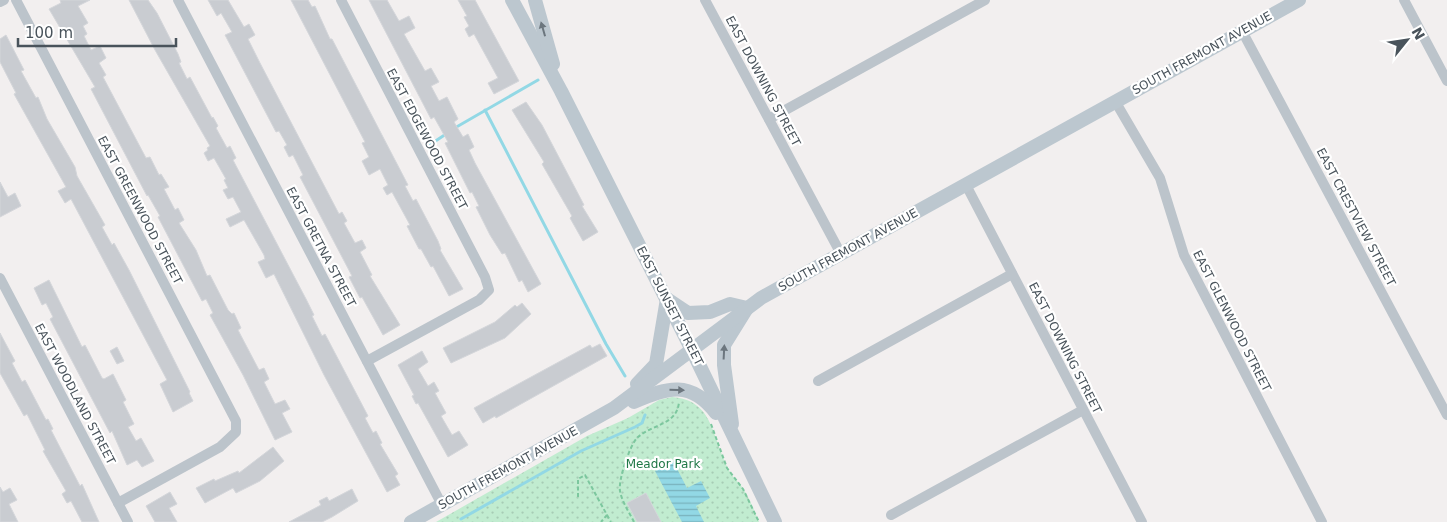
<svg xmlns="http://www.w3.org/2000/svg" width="1447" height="522" font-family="'DejaVu Sans',sans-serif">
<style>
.park{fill:url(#park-dots)}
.water{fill:url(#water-rules)}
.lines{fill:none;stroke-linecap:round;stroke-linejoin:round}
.stream{stroke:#92d8e5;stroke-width:3}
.building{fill:#c9ccd1;stroke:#d4d6da}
.path{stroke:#7cc79e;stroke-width:2;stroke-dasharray:4 2.5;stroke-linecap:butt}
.minor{stroke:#bcc4cb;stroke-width:10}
.secondary{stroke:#bcc7cf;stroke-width:14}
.oneway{fill:#6c767e}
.labels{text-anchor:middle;stroke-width:4.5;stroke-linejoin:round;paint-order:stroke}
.street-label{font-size:12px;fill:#49535b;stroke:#fff}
.park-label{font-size:12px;fill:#1f7746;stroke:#fff}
</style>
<defs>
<pattern id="park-dots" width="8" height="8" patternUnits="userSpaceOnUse" patternTransform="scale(1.25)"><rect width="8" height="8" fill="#c1ecd0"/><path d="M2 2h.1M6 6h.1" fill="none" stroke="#a7ccb5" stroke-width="1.8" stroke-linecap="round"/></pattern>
<pattern id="water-rules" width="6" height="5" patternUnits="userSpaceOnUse" patternTransform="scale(1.25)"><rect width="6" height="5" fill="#92d8e5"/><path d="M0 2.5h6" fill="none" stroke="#79b2bd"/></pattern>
</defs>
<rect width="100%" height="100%" fill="#f2efef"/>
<path class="park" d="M672,397C714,400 712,438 728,468C731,476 737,480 742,487C749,497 754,510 759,522H436L587,436L628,418L659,400Z"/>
<polygon class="water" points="673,461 687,488 701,481 710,498 696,506 704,522 682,522 655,471"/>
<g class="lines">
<g class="stream">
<polyline points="485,110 606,344 625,376"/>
<polyline points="453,129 538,80"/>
<polyline points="428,146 446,134"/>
<polyline points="461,519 581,451 635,427 642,423 645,415"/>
</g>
</g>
<g class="building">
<polygon points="60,0 90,0 78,6 88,23 83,26 87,34 84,36 91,50 100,46 106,58 99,63 106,75 103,77 146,158 150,157 159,175 161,174 169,187 164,189 175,210 178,208 184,220 179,223 196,250 207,276 210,275 228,310 232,314 234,313 241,328 238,330 259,370 264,368 269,379 264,382 275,404 285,400 290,409 282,413 292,432 275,440 243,375 210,315 213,313 206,299 202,301 158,217 160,216 148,195 147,196 91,89 95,87 49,9 61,3"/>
<polygon points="129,0 148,0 157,13 178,54 181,62 179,63 187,79 190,77 212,118 213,117 218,126 216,128 227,148 230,146 236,158 233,160 306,299 314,315 312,316 322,336 325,334 368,416 365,418 373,433 376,431 382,443 380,444 398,474 395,476 400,485 387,492 324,375 274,274 266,278 258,262 265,259 264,255 244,220 230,227 226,219 241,212 233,197 228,199 223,190 228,188 224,180 226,179 214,158 208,161 204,153 208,150 207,148 210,146 155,50"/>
<polygon points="208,0 228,0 244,27 249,24 255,35 248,39 260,63 339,214 342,212 347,221 344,223 355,243 362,240 366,248 360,252 372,275 370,276 400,325 383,335 362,297 360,298 349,277 352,276 300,177 303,175 293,155 289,157 284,147 287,145 279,131 276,132 225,35 232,32 221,13 217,16"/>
<polygon points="291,0 308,0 312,7 315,6 330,39 332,39 408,185 405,186 413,201 416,199 438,241 441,249 440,250 463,289 449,296 433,266 431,267 421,249 419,249 407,226 410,225 392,192 387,195 383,188 388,185 380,169 369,175 362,161 369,157 362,143 365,142"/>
<polygon points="369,0 387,0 399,21 409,16 415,28 404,34 425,71 431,68 439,82 431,86 439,101 447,97 458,119 454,122 463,137 468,134 474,147 469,150 475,163 541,284 528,292 522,280 519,282 505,253 502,254 490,235 476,207 479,206 472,192 470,193 445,143 448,142 434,117 431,119"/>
<polygon points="458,0 475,0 519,81 494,94 488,83 498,78 474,34 469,37 465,29 469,26 464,17 467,16"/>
<polygon points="6,35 24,70 21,71 36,98 38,97 47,119 75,167 77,176 105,225 102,227 112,245 114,243 129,270 190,392 189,393 193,401 173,412 160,384 167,380 71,199 65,203 58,191 66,187 14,94 16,93 0,62 0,39"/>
<polygon points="526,102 542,125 584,205 582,206 598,232 583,241 570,218 572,216 542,164 544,162 512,110"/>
<polygon points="0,182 8,197 15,193 21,206 0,217"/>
<polygon points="49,280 82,347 85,345 102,378 104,379 113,374 126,400 123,402 134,424 128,427 136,441 141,438 154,461 142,467 137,460 127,465 112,431 110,433 50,319 53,317 46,303 42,305 34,288"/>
<polygon points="522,303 531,314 505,338 451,363 443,348 495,322 515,305 517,307"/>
<polygon points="0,333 15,361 12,363 22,382 25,380 46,420 48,419 53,429 51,430 80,486 82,484 99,522 82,522 71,501 67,503 62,494 66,491 43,451 45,450 27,414 24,416 0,373"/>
<polygon points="600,344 607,356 496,418 495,416 483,423 474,408 590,345 592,348"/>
<polygon points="117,347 124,361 117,364 110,351"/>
<polygon points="422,351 428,362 418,369 428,386 434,382 439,391 435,393 446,413 441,416 452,435 459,431 468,445 448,457 418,403 416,404 412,396 414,395 398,365"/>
<polygon points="273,447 284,461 260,481 236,493 233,488 205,503 196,488 214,479 215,481 238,471 239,473"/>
<polygon points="0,487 3,492 10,488 17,500 9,504 18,522 0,522"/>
<polygon points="352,489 358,501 332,517 322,522 289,522 321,505 319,501 327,497 329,501"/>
<polygon points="170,492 177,504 169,508 177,522 155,522 146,506"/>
<polygon points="646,493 661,522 637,522 627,503"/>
</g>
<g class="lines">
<g class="path">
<polyline points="711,424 727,468 743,489 759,522"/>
<polyline points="578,497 578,479 585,475 607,515 601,522"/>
<polyline points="607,515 611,522"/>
<path d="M634,522C629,512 622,502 620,491C618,480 630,444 638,437C653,424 677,425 679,402"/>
</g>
<g class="minor">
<polyline points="16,0 236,421 236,432 220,447 118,503"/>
<polyline points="178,0 442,505"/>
<polyline points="341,0 485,277 489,290 479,300 367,361"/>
<polyline points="705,0 841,254"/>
<polyline points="1404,0 1447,81"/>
<polyline points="0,2 4,0"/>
<polyline points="1242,31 1447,415"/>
<polyline points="1115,101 1160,178 1184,255 1322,522"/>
<polyline points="769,119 985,0"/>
<polyline points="966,185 1142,522"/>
<polyline points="0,278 128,522"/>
<polyline points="818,381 1012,274"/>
<polyline points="891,515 1083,410"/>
</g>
<g class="secondary">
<polyline points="512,0 561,91 692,350 775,522"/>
<polyline points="535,0 553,64"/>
<polyline points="637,384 656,364 667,299 688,313 710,312 730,304 747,308 724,345 724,365 732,424"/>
<path d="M634,402C667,387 691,380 716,413"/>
<polyline points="411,522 614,408 761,298 1299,0"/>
</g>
</g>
<defs><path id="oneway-solid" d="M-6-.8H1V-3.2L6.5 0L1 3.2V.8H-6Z" transform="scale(1.25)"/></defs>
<g class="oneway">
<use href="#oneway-solid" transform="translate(543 29) rotate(-106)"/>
<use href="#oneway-solid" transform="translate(724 352) rotate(-87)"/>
<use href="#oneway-solid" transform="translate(677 390) rotate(2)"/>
</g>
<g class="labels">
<g class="street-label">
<text transform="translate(1202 53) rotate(-29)" y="4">SOUTH FREMONT AVENUE</text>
<text transform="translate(763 81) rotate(62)" y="4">EAST DOWNING STREET</text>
<text transform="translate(427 139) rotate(62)" y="4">EAST EDGEWOOD STREET</text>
<text transform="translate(140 210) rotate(62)" y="4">EAST GREENWOOD STREET</text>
<text transform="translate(1356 217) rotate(62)" y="4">EAST CRESTVIEW STREET</text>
<text transform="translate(321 247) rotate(62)" y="4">EAST GRETNA STREET</text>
<text transform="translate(848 250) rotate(-29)" y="4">SOUTH FREMONT AVENUE</text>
<text transform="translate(670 306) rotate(63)" y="4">EAST SUNSET STREET</text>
<text transform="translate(1232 321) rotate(63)" y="4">EAST GLENWOOD STREET</text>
<text transform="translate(1065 348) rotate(63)" y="4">EAST DOWNING STREET</text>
<text transform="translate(75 394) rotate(62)" y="4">EAST WOODLAND STREET</text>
<text transform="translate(508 468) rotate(-29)" y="4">SOUTH FREMONT AVENUE</text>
</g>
<g class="park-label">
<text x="663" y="468">Meador Park</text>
</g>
</g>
<g transform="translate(1407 40) rotate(60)" stroke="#ffffff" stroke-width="4" paint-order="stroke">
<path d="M0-4L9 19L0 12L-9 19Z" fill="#49535b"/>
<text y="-8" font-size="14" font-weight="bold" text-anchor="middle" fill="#49535b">N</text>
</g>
<path d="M18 38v8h158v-8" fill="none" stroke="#49535b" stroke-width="2.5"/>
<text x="25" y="38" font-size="15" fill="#49535b" stroke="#ffffff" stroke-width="4" paint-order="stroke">100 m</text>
</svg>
